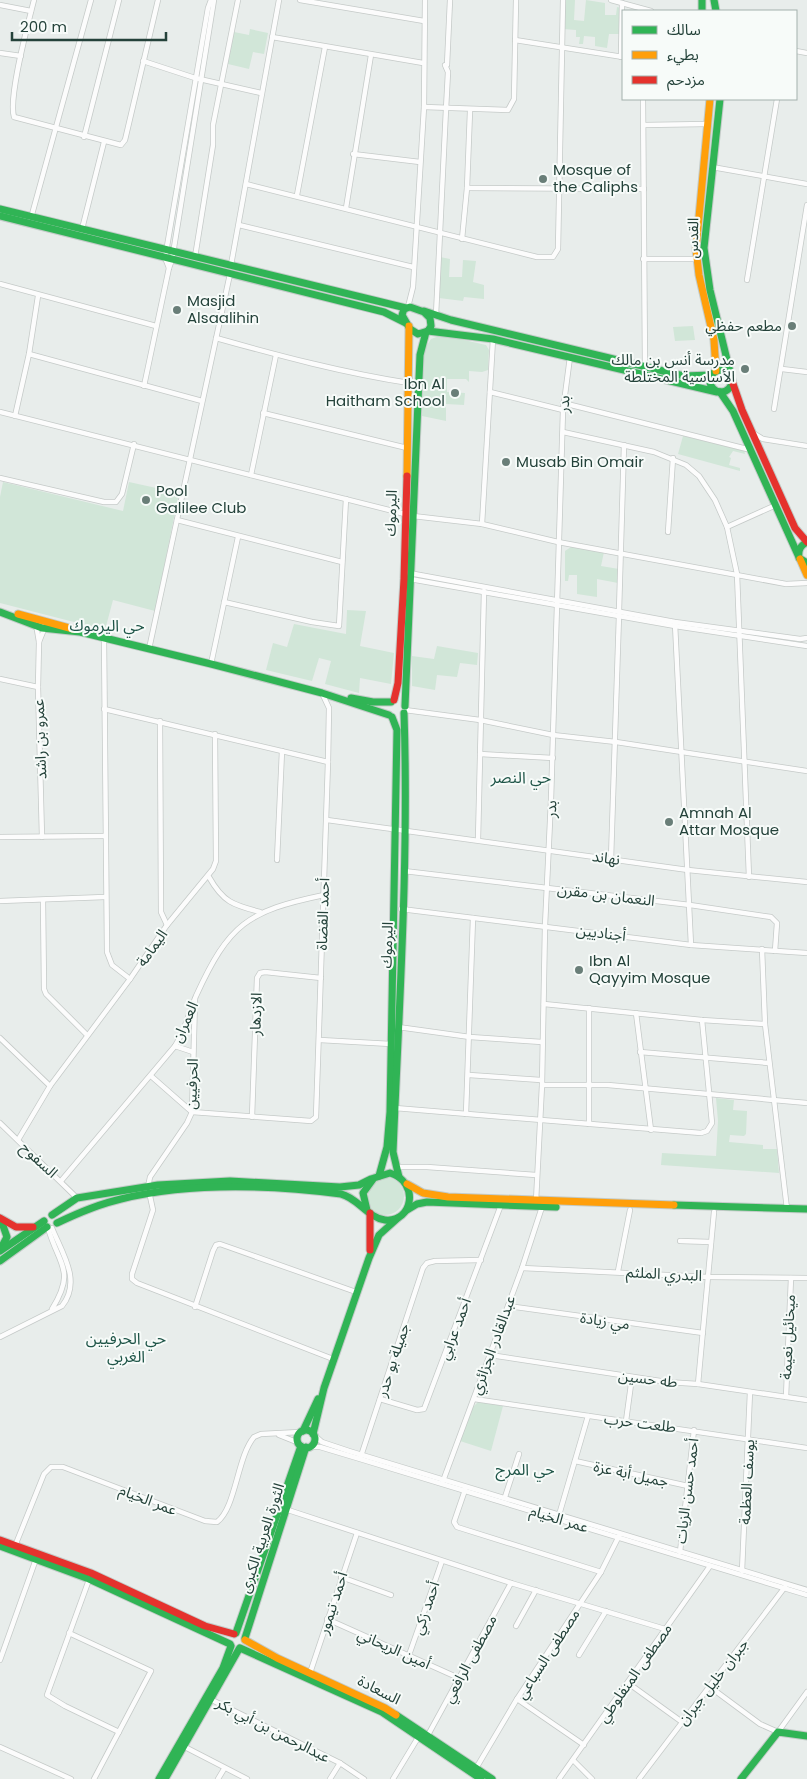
<svg xmlns="http://www.w3.org/2000/svg" width="807" height="1779" font-family="Poppins,'Noto Sans Arabic',sans-serif">
<style>
.green{fill:#d1e6d8}
.lines{fill:none;stroke-linecap:round;stroke-linejoin:round}
.street-casing{stroke:#c5cac8;stroke-width:6}
.fast-casing{stroke:#c3cbc8;stroke-width:9}
.slow-casing{stroke:#c3cbc8;stroke-width:9}
.jam-casing{stroke:#c3cbc8;stroke-width:9}
.street{stroke:#fcfcfc;stroke-width:4.5}
.fast{stroke:#30b455;stroke-width:7}
.slow{stroke:#ff9f0a;stroke-width:7}
.jam{stroke:#e5322d;stroke-width:7}
.poi-dot{fill:#697e78;stroke:#f7fbf9;stroke-width:2}
.labels{text-anchor:middle;stroke-width:4;stroke-linejoin:round;paint-order:stroke}
.poi-label{font-size:15px;fill:#24423a;stroke:#f7fbf9;text-anchor:start}
.street-label{font-size:15px;fill:#24423a;stroke:#f7fbf9}
.neighbourhood-label{font-size:16px;fill:#1f5548;stroke:#f7fbf9}
</style>
<rect width="100%" height="100%" fill="#e8edeb"/>
<g class="green">
<polygon points="564,0 575,0 574,20 584,21 586,0 605,3 605,15 616,15 617,7 621,8 621,34 609,34 607,48 595,46 595,37 584,36 583,44 579,44 580,37 576,37 576,30 563,29"/>
<polygon points="250,29 268,33 264,54 253,52 249,69 228,64 234,32 249,35"/>
<polygon points="440,257 450,259 449,277 462,277 463,260 476,261 473,282 484,285 484,299 464,297 463,301 439,298"/>
<polygon points="693,326 695,340 675,341 673,327"/>
<polygon points="442,335 486,345 489,350 488,370 482,372 469,371 469,382 466,379 447,379 447,392 465,393 464,405 446,404 446,421 422,416 424,350 431,339"/>
<polygon points="683,436 744,450 745,454 733,451 729,457 731,458 729,465 740,468 740,471 678,454"/>
<polygon points="3,482 123,511 129,482 179,493 155,611 113,600 105,630 0,603 0,497"/>
<polygon points="571,547 604,552 601,566 619,569 618,583 597,579 597,597 577,594 577,575 569,575 568,581 565,581 565,551"/>
<polygon points="347,610 366,611 360,646 394,653 391,684 360,678 359,693 325,684 331,661 319,658 312,681 266,670 273,643 287,647 294,624 346,634"/>
<polygon points="437,646 478,653 477,665 460,663 457,677 437,675 435,690 412,686 412,656 434,659"/>
<polygon points="716,1098 734,1100 733,1110 747,1111 746,1134 744,1136 730,1135 729,1142 763,1145 763,1149 777,1149 779,1173 661,1165 662,1153 716,1156 718,1121"/>
<circle cx="385" cy="1196" r="19"/>
<polygon points="479,1401 503,1406 491,1451 460,1441 472,1408"/>
</g>
<g class="lines">
<defs>
<g id="street">
<path d="M34,0C28,24 8,97 14,117L121,145L125,140L158,0"/>
<polyline points="300,0 424,21"/>
<polyline points="611,0 651,11"/>
<polyline points="0,5 31,11"/>
<polyline points="272,37 423,63"/>
<polyline points="515,40 623,57"/>
<polyline points="796,51 807,53"/>
<polyline points="0,53 21,56"/>
<polyline points="621,57 622,3"/>
<polyline points="143,61 195,78 261,93"/>
<polyline points="643,99 645,367"/>
<polyline points="424,107 508,110 514,99 516,0"/>
<polyline points="644,125 707,124"/>
<polyline points="84,137 119,0"/>
<polyline points="353,154 420,162"/>
<polyline points="712,167 807,184"/>
<polyline points="246,184 537,257 553,257 558,249 563,0"/>
<polyline points="467,188 644,189"/>
<polyline points="297,195 325,47"/>
<polyline points="346,208 371,55"/>
<polyline points="31,218 91,0"/>
<polyline points="239,225 413,267"/>
<polyline points="82,229 104,142"/>
<polyline points="462,239 467,188 470,111"/>
<polyline points="195,257 213,145 213,125 238,0"/>
<polyline points="643,259 697,259"/>
<polyline points="231,265 279,0"/>
<polyline points="169,268 165,258 208,8 211,0"/>
<polyline points="747,280 777,99"/>
<polyline points="0,284 156,326"/>
<polyline points="408,307 413,287 424,107 425,0"/>
<polyline points="436,315 446,109 448,72 445,65 447,65 450,0"/>
<path d="M216,338C280,356 344,373 409,383"/>
<polyline points="29,354 202,401"/>
<polyline points="782,369 807,372"/>
<polyline points="144,386 169,268 172,260 214,0"/>
<polyline points="490,392 563,410"/>
<polyline points="563,403 751,450"/>
<polyline points="774,409 807,205"/>
<polyline points="0,412 405,514"/>
<polyline points="263,413 407,448"/>
<polyline points="15,416 29,354 38,296"/>
<polyline points="563,432 654,452 686,465 699,476 715,500 727,527 737,574 749,877"/>
<polyline points="753,433 763,439 807,446"/>
<polyline points="251,475 276,355"/>
<polyline points="0,478 104,502 116,502 122,494 134,444"/>
<polyline points="413,516 482,524 558,542 786,584 807,583"/>
<polyline points="177,520 342,562"/>
<polyline points="482,524 493,339"/>
<polyline points="727,527 776,505"/>
<polyline points="668,532 673,458"/>
<polyline points="409,573 675,622 800,639 807,638"/>
<polyline points="410,579 675,626 807,646"/>
<polyline points="224,602 312,622 339,626 346,499"/>
<polyline points="619,611 624,445"/>
<polyline points="36,624 39,642 38,687 42,837"/>
<polyline points="675,624 691,945"/>
<polyline points="104,638 107,952 112,965 130,979"/>
<polyline points="39,642 45,627"/>
<polyline points="149,649 230,274"/>
<polyline points="211,664 238,537"/>
<polyline points="0,679 38,687"/>
<polyline points="104,709 328,762"/>
<polyline points="405,710 480,720 553,735 616,742 807,771"/>
<polyline points="160,721 161,912 167,925"/>
<polyline points="480,754 553,758"/>
<polyline points="327,820 688,870 807,882"/>
<polyline points="0,837 104,836"/>
<polyline points="478,840 484,591"/>
<polyline points="611,859 619,615"/>
<polyline points="277,860 282,751"/>
<polyline points="404,871 690,905 771,917 777,923 775,951"/>
<path d="M209,877C223,902 233,905 260,912"/>
<polyline points="43,900 44,989 46,994 87,1035"/>
<polyline points="0,901 105,897"/>
<polyline points="401,909 691,945 807,953"/>
<polyline points="762,949 765,1024 787,1209"/>
<polyline points="195,999 192,1112 187,1123 150,1177 148,1187 153,1210 132,1274 132,1279 137,1283 333,1359"/>
<polyline points="544,1004 702,1020 765,1024"/>
<polyline points="589,1008 589,1124"/>
<polyline points="636,1013 651,1130"/>
<polyline points="398,1027 470,1037 542,1042"/>
<polyline points="0,1038 50,1086"/>
<polyline points="320,1040 391,1044"/>
<polyline points="175,1046 193,1052"/>
<polyline points="640,1052 769,1063"/>
<polyline points="469,1075 541,1080"/>
<polyline points="151,1076 192,1112 311,1121 316,1117 328,762 329,708 322,693"/>
<polyline points="542,1085 608,1085 807,1103"/>
<polyline points="395,1108 701,1133 707,1131 712,1123 702,1020"/>
<polyline points="466,1114 473,918"/>
<polyline points="252,1117 257,978 260,973 265,972 321,978"/>
<polyline points="0,1123 77,1198"/>
<polyline points="18,1140 50,1086 130,979 167,925 213,869 216,861 215,734"/>
<polyline points="396,1167 427,1167 536,1175"/>
<path d="M61,1181L175,1046C185,1030 189,1013 196,996C229,924 247,911 324,895"/>
<polyline points="536,1201 542,1085 545,926 551,800 563,410 570,357"/>
<path d="M48,1228C59,1266 76,1270 52,1309"/>
<polyline points="680,1241 711,1242"/>
<polyline points="522,1268 708,1277 807,1278"/>
<polyline points="618,1271 630,1210"/>
<polyline points="508,1306 703,1333"/>
<polyline points="195,1307 213,1251 216,1245 220,1244 356,1292"/>
<path d="M0,1337L62,1306C82,1281 62,1253 52,1228"/>
<polyline points="490,1355 667,1382 698,1384 807,1400"/>
<polyline points="698,1384 714,1212"/>
<polyline points="786,1397 791,1278"/>
<polyline points="380,1399 417,1410 424,1409 501,1205"/>
<polyline points="474,1399 807,1448"/>
<polyline points="626,1421 632,1377"/>
<polyline points="279,1435 299,1443"/>
<polyline points="314,1435 322,1442 349,1451 807,1590"/>
<polyline points="309,1447 320,1447 360,1459 807,1595"/>
<polyline points="361,1456 423,1268 427,1263 435,1261 481,1260"/>
<polyline points="575,1461 688,1486"/>
<polyline points="443,1481 522,1268 542,1207"/>
<polyline points="465,1490 454,1522 457,1527 601,1572"/>
<polyline points="505,1497 519,1454"/>
<polyline points="285,1509 511,1583 665,1629"/>
<polyline points="559,1515 588,1416"/>
<path d="M15,1546L44,1474L51,1467H63L205,1521L217,1522C236,1508 237,1457 254,1437L261,1434L300,1432"/>
<polyline points="680,1552 694,1430"/>
<polyline points="742,1571 750,1392"/>
<polyline points="90,1577 47,1695 65,1706 119,1732"/>
<polyline points="341,1577 391,1595"/>
<polyline points="327,1619 461,1679"/>
<polyline points="516,1626 536,1590"/>
<polyline points="69,1633 151,1671 94,1779"/>
<polyline points="409,1655 442,1561"/>
<polyline points="579,1655 606,1611"/>
<polyline points="0,1660 36,1559"/>
<polyline points="310,1673 357,1533"/>
<polyline points="628,1683 682,1722"/>
<polyline points="710,1687 760,1724 778,1732 807,1692"/>
<polyline points="210,1699 340,1763 364,1779"/>
<polyline points="517,1699 584,1745"/>
<polyline points="428,1735 511,1583"/>
<polyline points="183,1746 247,1779"/>
<polyline points="0,1747 71,1779"/>
<polyline points="573,1760 592,1779"/>
<polyline points="475,1770 517,1699 601,1572 619,1536"/>
<polyline points="218,1779 224,1769"/>
<polyline points="330,1779 340,1763"/>
<polyline points="393,1779 419,1736"/>
<polyline points="559,1779 710,1566"/>
<polyline points="639,1779 785,1587"/>
</g>
<g id="fast">
<polyline points="702,0 702,11"/>
<polyline points="714,0 716,11"/>
<polyline points="720,99 704,248 710,290 731,376"/>
<polyline points="0,209 406,308"/>
<polyline points="0,216 384,312 406,323"/>
<polygon points="410,307 424,312 430,318 431,326 428,331 418,334 410,329 402,315 404,309"/>
<polyline points="424,311 451,320 684,376 711,375"/>
<polyline points="428,331 493,339 717,392"/>
<circle cx="721" cy="381" r="11"/>
<polyline points="720,392 733,411 798,555"/>
<path d="M807,542C800,546 798,550 799,558L807,563"/>
<polyline points="0,612 42,628 80,632 211,664 322,693 389,715"/>
<polyline points="351,698 373,702 391,702"/>
<polyline points="405,706 420,355 426,332"/>
<polyline points="379,1176 387,1147 390,1112 397,730 392,717"/>
<path d="M399,1177L393,1152C399,1006 409,859 404,713"/>
<polyline points="674,1205 807,1209"/>
<polyline points="407,1210 417,1204 427,1202 556,1207"/>
<polyline points="52,1215 77,1198 158,1185 230,1181 340,1187 359,1185 371,1179"/>
<path d="M57,1223C78,1213 99,1204 121,1199C191,1182 270,1185 341,1194C358,1198 368,1218 385,1220C413,1223 420,1182 390,1173L374,1178L363,1193L367,1210"/>
<polyline points="0,1250 7,1237 1,1220"/>
<polyline points="0,1251 44,1221"/>
<polyline points="0,1261 47,1227"/>
<circle cx="306" cy="1439" r="9"/>
<polyline points="303,1431 318,1399"/>
<polyline points="313,1434 324,1388 369,1258 379,1235 398,1218"/>
<polyline points="0,1546 89,1579 230,1644"/>
<polyline points="236,1633 301,1446"/>
<polyline points="245,1638 306,1447"/>
<polyline points="240,1648 382,1712 481,1779"/>
<polyline points="396,1715 492,1779"/>
<polyline points="159,1779 223,1668 231,1646"/>
<polyline points="165,1779 239,1649"/>
<polyline points="741,1779 778,1732 807,1736"/>
</g>
<g id="slow">
<polyline points="710,99 696,249 699,275 714,340 716,371"/>
<polyline points="407,476 409,326"/>
<polyline points="800,559 807,575"/>
<polyline points="18,614 73,629"/>
<polyline points="407,1184 423,1193 448,1197 674,1205"/>
<polyline points="245,1640 277,1658 385,1708 396,1715"/>
</g>
<g id="jam">
<polyline points="732,381 742,410 795,528 807,542"/>
<polyline points="394,700 398,683 404,579 407,476"/>
<polyline points="370,1213 370,1250"/>
<polyline points="0,1218 16,1227 33,1227"/>
<polyline points="0,1540 91,1573 205,1626 234,1634"/>
</g>
</defs>
<use href="#street" class="street-casing"/>
<use href="#fast" class="fast-casing"/>
<use href="#slow" class="slow-casing"/>
<use href="#jam" class="jam-casing"/>
<use href="#street" class="street"/>
<use href="#fast" class="fast"/>
<use href="#slow" class="slow"/>
<use href="#jam" class="jam"/>
</g>
<g class="poi-dot">
<circle cx="543" cy="179" r="5"/>
<circle cx="177" cy="310" r="5"/>
<circle cx="792" cy="326" r="5"/>
<circle cx="745" cy="369" r="5"/>
<circle cx="455" cy="393" r="5"/>
<circle cx="506" cy="462" r="5"/>
<circle cx="146" cy="500" r="5"/>
<circle cx="669" cy="822" r="5"/>
<circle cx="579" cy="970" r="5"/>
</g>
<g class="labels">
<g class="poi-label">
<text x="553" y="175">Mosque of<tspan x="553" dy="17">the Caliphs</tspan></text>
<text x="187" y="306">Masjid<tspan x="187" dy="17">Alsaalihin</tspan></text>
<text x="782" y="331" text-anchor="end">مطعم حفظي</text>
<text x="735" y="365" text-anchor="end">مدرسة أنس بن مالك<tspan x="735" dy="17">الأساسية المختلطة</tspan></text>
<text x="445" y="389" text-anchor="end">Ibn Al<tspan x="445" dy="17">Haitham School</tspan></text>
<text x="516" y="467">Musab Bin Omair</text>
<text x="156" y="496">Pool<tspan x="156" dy="17">Galilee Club</tspan></text>
<text x="679" y="818">Amnah Al<tspan x="679" dy="17">Attar Mosque</tspan></text>
<text x="589" y="966">Ibn Al<tspan x="589" dy="17">Qayyim Mosque</tspan></text>
</g>
<g class="street-label">
<text transform="translate(693 238) rotate(-89)" y="5">القدس</text>
<text transform="translate(564 404) rotate(-86)" y="5">بدر</text>
<text transform="translate(391 513) rotate(-88)" y="5">اليرموك</text>
<text transform="translate(40 739) rotate(-92)" y="5">عمرو بن راشد</text>
<text transform="translate(551 809) rotate(-88)" y="5">بدر</text>
<text transform="translate(606 858) rotate(8)" y="5">نهاند</text>
<text transform="translate(606 895) rotate(7)" y="5">النعمان بن مقرن</text>
<text transform="translate(323 914) rotate(-88)" y="5">أحمد القضاة</text>
<text transform="translate(601 933) rotate(7)" y="5">أجناديين</text>
<text transform="translate(387 945) rotate(-88)" y="5">اليرموك</text>
<text transform="translate(152 948) rotate(-55)" y="5">اليمامة</text>
<text transform="translate(256 1014) rotate(-88)" y="5">الازدهار</text>
<text transform="translate(185 1022) rotate(-66)" y="5">العمران</text>
<text transform="translate(192 1084) rotate(-88)" y="5">الحرفيين</text>
<text transform="translate(39 1160) rotate(43)" y="5">السفوح</text>
<text transform="translate(664 1274) rotate(3)" y="5">البدري الملثم</text>
<text transform="translate(605 1321) rotate(8)" y="5">مي زيادة</text>
<text transform="translate(455 1329) rotate(-69)" y="5">أحمد عرابي</text>
<text transform="translate(788 1337) rotate(-87)" y="5">ميخائيل نعيمة</text>
<text transform="translate(493 1345) rotate(-70)" y="5">عبدالقادر الجزائري</text>
<text transform="translate(393 1360) rotate(-72)" y="5">جميلة بو حدر</text>
<text transform="translate(648 1379) rotate(7)" y="5">طه حسين</text>
<text transform="translate(640 1423) rotate(7)" y="5">طلعت حرب</text>
<text transform="translate(631 1474) rotate(12)" y="5">جميل أبة عزة</text>
<text transform="translate(747 1482) rotate(-87)" y="5">يوسف العظمة</text>
<text transform="translate(687 1491) rotate(-83)" y="5">أحمد حسن الزيات</text>
<text transform="translate(148 1500) rotate(21)" y="5">عمر الخيام</text>
<text transform="translate(559 1519) rotate(17)" y="5">عمر الخيام</text>
<text transform="translate(262 1538) rotate(-72)" y="5">الثورة العربية الكبرى</text>
<text transform="translate(333 1603) rotate(-72)" y="5">أحمد تيمور</text>
<text transform="translate(426 1608) rotate(-71)" y="5">أحمد زكي</text>
<text transform="translate(394 1649) rotate(24)" y="5">أمين الريحاني</text>
<text transform="translate(548 1654) rotate(-57)" y="5">مصطفى السباعي</text>
<text transform="translate(470 1659) rotate(-62)" y="5">مصطفى الرافعي</text>
<text transform="translate(635 1673) rotate(-55)" y="5">مصطفى المنفلوطي</text>
<text transform="translate(713 1682) rotate(-52)" y="5">جبران خليل جبران</text>
<text transform="translate(379 1690) rotate(27)" y="5">السعادة</text>
<text transform="translate(273 1730) rotate(27)" y="5">عبدالرحمن بن أبي بكر</text>
</g>
<g class="neighbourhood-label">
<text x="107" y="631">حي اليرموك</text>
<text x="521" y="783">حي النصر</text>
<text x="126" y="1344">حي الحرفيين<tspan x="126" dy="18">الغربي</tspan></text>
<text x="525" y="1475">حي المرج</text>
</g>
</g>
<rect x="622" y="10" width="175" height="90" fill="#f7fbf9" stroke="#a3b1ad"/>
<rect x="632" y="26" width="25" height="8" fill="#30b455" stroke="#a3b1ad"/>
<text x="667" y="35" font-size="15" fill="#24423a">سالك</text>
<rect x="632" y="51" width="25" height="8" fill="#ff9f0a" stroke="#a3b1ad"/>
<text x="667" y="60" font-size="15" fill="#24423a">بطيء</text>
<rect x="632" y="76" width="25" height="8" fill="#e5322d" stroke="#a3b1ad"/>
<text x="667" y="85" font-size="15" fill="#24423a">مزدحم</text>
<path d="M12 32v8h154v-8" fill="none" stroke="#24423a" stroke-width="2.5"/>
<text x="20" y="32" font-size="15" fill="#24423a" stroke="#f7fbf9" stroke-width="4" paint-order="stroke">200 m</text>
</svg>
